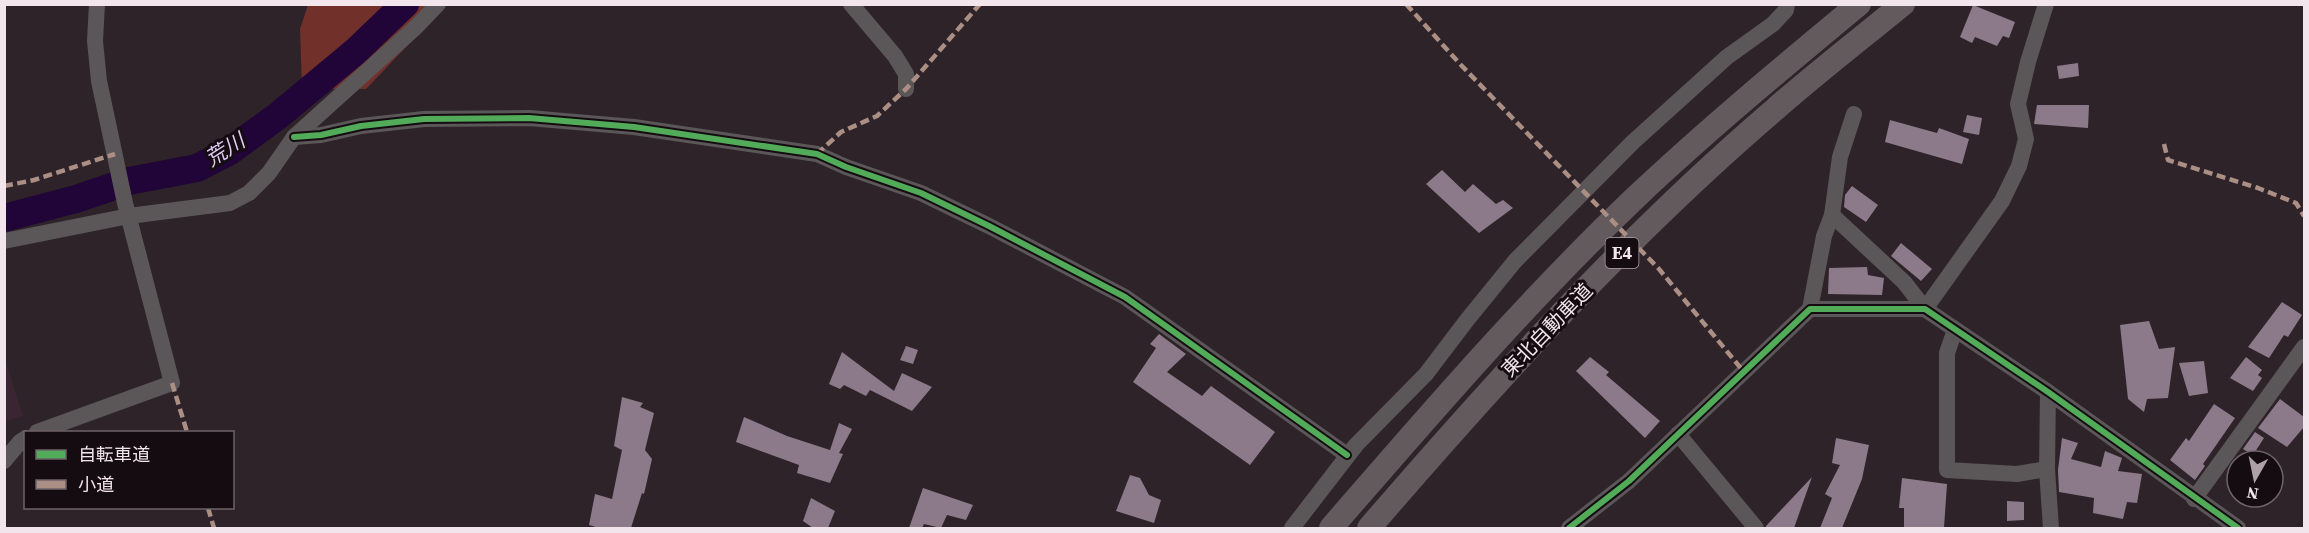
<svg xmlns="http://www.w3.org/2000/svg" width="2309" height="533" font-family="'Source Serif 4','Noto Sans JP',serif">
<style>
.built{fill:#3c2532}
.green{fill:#72302b}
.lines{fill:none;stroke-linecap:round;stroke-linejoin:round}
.river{stroke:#210538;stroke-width:28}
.building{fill:#8c7a8b}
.minor{stroke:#5b5658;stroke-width:16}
.highway{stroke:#635a5d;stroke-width:24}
.quiet{stroke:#ac8f84;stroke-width:4.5;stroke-dasharray:9 4.5;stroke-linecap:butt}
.cycleway-casing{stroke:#150c11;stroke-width:10}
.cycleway{stroke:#51ab58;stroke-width:6}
.labels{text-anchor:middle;stroke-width:6;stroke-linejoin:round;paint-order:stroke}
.shield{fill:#150c11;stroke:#b0a4aa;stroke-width:1.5}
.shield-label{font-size:18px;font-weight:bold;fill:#f2e5eb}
.street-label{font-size:20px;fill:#f2e5eb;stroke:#150c11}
.water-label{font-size:21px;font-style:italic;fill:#ddccf6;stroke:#150c11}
</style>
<rect width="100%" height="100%" fill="#2e2329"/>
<polygon class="built" points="4,357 23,416 5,421 4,421"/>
<polygon class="green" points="308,5 435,5 407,46 366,89 325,89 302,86 300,29"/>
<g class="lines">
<polyline class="river" points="4,218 76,199 129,181 197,168 230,151 279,115 356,51 405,4"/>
</g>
<g class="building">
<polygon points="1973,5 2015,22 2009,38 2003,36 1997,46 1975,37 1972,43 1960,37"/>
<polygon points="2078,63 2079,76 2059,79 2057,66"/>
<polygon points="2037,105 2089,105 2088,128 2034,124"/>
<polygon points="1967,115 1982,118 1979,135 1963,132"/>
<polygon points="1890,120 1937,133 1939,128 1969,139 1962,164 1885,142"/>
<polygon points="1442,170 1465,192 1473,184 1496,204 1503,200 1513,208 1479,233 1426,184"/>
<polygon points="1852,186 1878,205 1866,222 1844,207 1845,195"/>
<polygon points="1901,243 1932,269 1921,281 1891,256"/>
<polygon points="1867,267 1868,275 1884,278 1882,295 1828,294 1829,268"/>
<polygon points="2282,302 2302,315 2288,337 2284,335 2269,358 2248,347"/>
<polygon points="2149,321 2159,349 2175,347 2168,398 2147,399 2144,412 2128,399 2120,325"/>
<polygon points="1159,334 1186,354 1167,372 1202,396 1211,386 1275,432 1250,465 1133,382 1156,348 1150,344"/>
<polygon points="906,346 918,350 913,364 900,360"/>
<polygon points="842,352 894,391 902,373 932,387 912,411 870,390 866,396 844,385 840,389 829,384"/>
<polygon points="1590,357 1609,372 1606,375 1660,421 1645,438 1576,371"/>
<polygon points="2246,357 2262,370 2258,375 2262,378 2253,391 2230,378"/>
<polygon points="2204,361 2208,393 2189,396 2179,363"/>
<polygon points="622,397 643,403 640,407 654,413 645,450 652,459 644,494 642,493 631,528 599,528 589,525 595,494 612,499 622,450 614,446"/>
<polygon points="2280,399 2304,417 2304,427 2287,447 2258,428"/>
<polygon points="2214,404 2235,418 2203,464 2205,466 2195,480 2170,460 2186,438 2189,441"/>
<polygon points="744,417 787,436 830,450 839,423 852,429 839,453 843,454 830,483 797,473 799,465 736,442"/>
<polygon points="2255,432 2264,438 2253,455 2243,449"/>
<polygon points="1836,438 1869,445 1862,479 1842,528 1820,528 1832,498 1825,494 1840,465 1832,463"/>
<polygon points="2062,438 2078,443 2071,459 2101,467 2105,451 2122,458 2118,471 2142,474 2137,503 2127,502 2123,519 2093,513 2094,498 2059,492 2058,470"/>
<polygon points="1130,475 1140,478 1149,495 1161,500 1154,523 1116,511"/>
<polygon points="1812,477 1794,528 1766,528 1766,526"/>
<polygon points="1902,478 1947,484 1944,528 1904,528 1904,508 1899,508"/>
<polygon points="923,488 973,505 966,520 947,515 941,528 924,524 922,528 909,528"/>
<polygon points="811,498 835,511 828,528 813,528 803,521"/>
<polygon points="2007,501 2024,502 2024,520 2007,521"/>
</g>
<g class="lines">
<g class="minor">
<polyline points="851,4 895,56 906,74 906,89"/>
<polyline points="294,137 321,135 361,126 424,119 529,118 634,127 817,154 846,167 921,193 989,226 1125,297 1347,455"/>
<polyline points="1832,215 1904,282 1925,309 2002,201 2019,166 2026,139 2018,104 2028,62 2046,4"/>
<polyline points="4,241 129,216 230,203 249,193 269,173 294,137 416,27 438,4"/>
<polyline points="1810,309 1824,236 1832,215 1840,157 1854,114"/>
<polyline points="1955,330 1947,353 1947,470 2017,474 2047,469"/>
<polyline points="2048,392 2047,469 2051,528"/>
<polyline points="37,432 172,383 125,203 99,81 95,41 97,4"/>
<polyline points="1678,434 1756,528"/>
<polyline points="4,461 20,442 26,438"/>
<polyline points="2194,499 2304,347"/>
<polyline points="1292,528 1356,445 1426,374 1467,320 1515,261 1633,142 1727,57 1773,24 1786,10 1787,4"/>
<polyline points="1569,528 1629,481 1810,309 1925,309 2048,392 2238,528"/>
</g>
<g class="highway">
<path d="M1331,528C1429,415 1527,301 1636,197C1707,130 1783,67 1859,4"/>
<path d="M1369,528C1495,382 1626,237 1773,111C1815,74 1859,40 1903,4"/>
</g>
<g class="quiet">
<polyline points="1406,4 1460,64 1659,269 1744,372"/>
<polyline points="2164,144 2168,160 2258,188 2296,203 2304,216"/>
<polyline points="817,154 841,132 877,116 906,89 980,4"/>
<polyline points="4,186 34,180 115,154"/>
<polyline points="172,383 187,432"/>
<polyline points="208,508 214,528"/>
</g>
<defs>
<g id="cycleway">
<polyline points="294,137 321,135 361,126 424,119 529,118 634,127 817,154 846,167 921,193 989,226 1125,297 1347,455"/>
<polyline points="1569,528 1629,481 1810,309 1925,309 2048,392 2238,528"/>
</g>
</defs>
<use href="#cycleway" class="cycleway-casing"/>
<use href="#cycleway" class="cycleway"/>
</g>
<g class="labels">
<rect class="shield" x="1605.5" y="238" width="33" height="30" rx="4.5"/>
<g class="shield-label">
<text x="1622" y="259">E4</text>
</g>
<g class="street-label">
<text transform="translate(1547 330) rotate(-46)" y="7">東北自動車道</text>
</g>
<g class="water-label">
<text transform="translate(225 150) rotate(-32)" y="7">荒川</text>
</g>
</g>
<rect width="2309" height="533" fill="none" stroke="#f2e5eb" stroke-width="12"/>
<rect x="24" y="431" width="210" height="78" fill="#150c11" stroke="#6d6368" stroke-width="1.5"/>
<rect x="36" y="450" width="30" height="9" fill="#51ab58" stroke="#6d6368" stroke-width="1.5"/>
<text x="78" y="461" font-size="18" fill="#f2e5eb">自転車道</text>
<rect x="36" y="480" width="30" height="9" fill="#ac8f84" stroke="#6d6368" stroke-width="1.5"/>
<text x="78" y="491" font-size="18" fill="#f2e5eb">小道</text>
<g transform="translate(2255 479) rotate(189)"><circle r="28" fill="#150c11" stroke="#6d6368" stroke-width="1.5"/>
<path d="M0-4.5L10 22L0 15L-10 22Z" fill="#ada1a7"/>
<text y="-9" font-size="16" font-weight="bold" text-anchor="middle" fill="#f2e5eb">N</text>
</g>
</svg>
